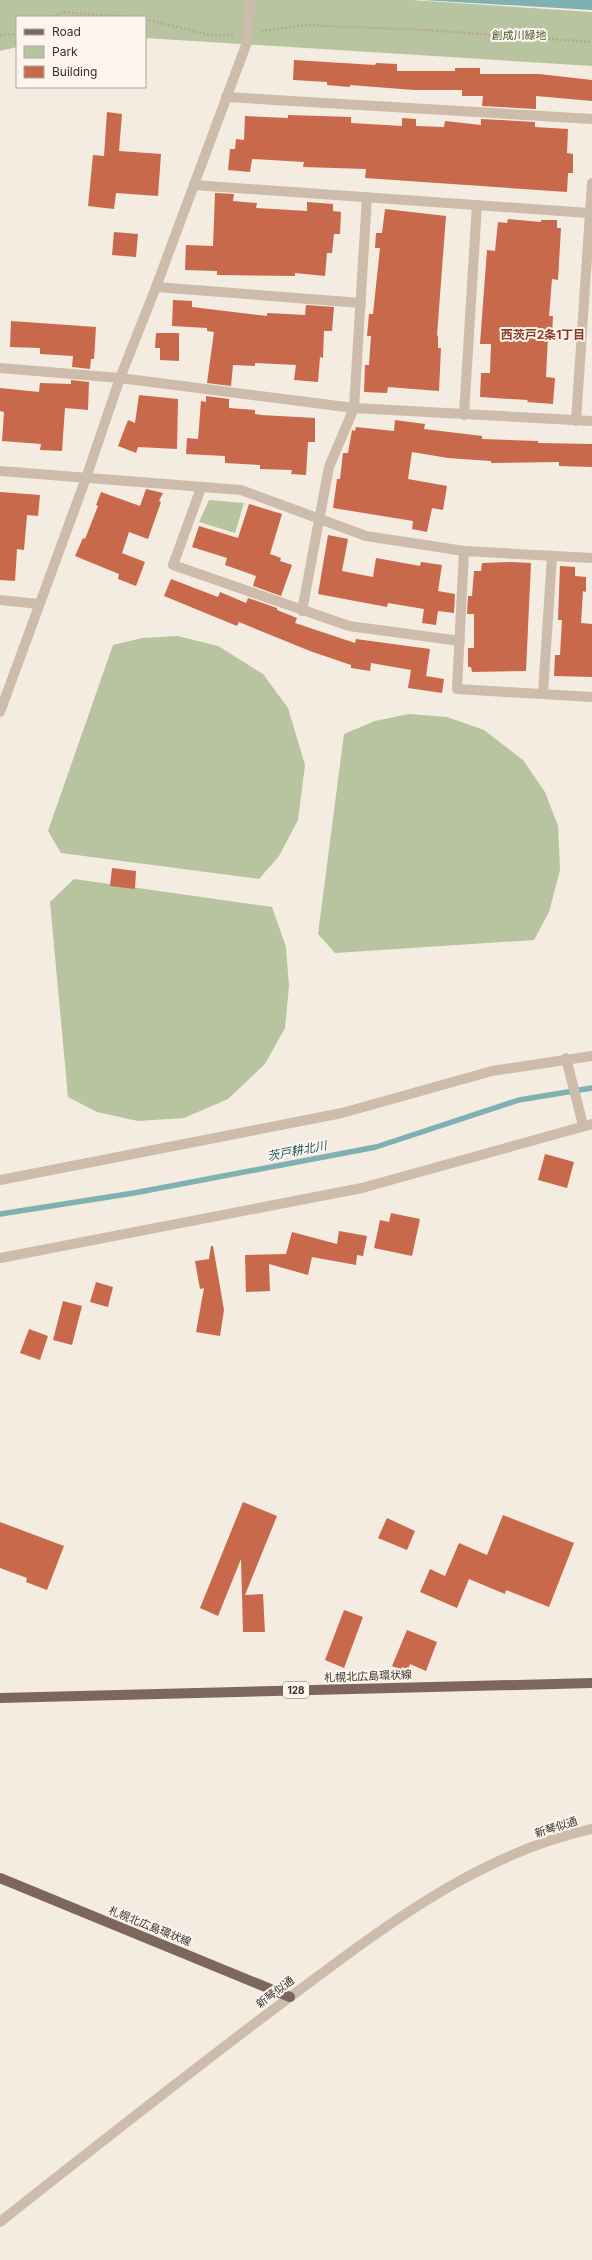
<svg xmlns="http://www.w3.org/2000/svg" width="592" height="2260" font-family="Inter,'Noto Sans JP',sans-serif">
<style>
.green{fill:#b8c4a0}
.water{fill:#7fb0b2}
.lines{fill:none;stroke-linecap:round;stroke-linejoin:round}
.stream{stroke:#7fb0b2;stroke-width:5.5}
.building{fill:#c8694b}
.path{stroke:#b9a596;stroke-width:2.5;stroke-dasharray:2 2;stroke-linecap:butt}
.minor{stroke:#cdbbac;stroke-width:10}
.major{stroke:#7d675c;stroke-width:10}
.labels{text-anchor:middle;stroke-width:4;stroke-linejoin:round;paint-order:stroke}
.shield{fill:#fbf5ee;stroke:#756b66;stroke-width:1}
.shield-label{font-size:10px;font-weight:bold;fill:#3b302b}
.park-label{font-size:11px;fill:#4a5a2e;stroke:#fbf5ee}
.street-label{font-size:11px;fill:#3b302b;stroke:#fbf5ee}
.neighbourhood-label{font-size:12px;font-weight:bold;fill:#8c3b22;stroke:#fbf5ee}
.water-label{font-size:12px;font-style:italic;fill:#1f5a5e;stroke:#fbf5ee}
</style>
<rect width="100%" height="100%" fill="#f4ebe1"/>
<g class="green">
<polygon points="0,0 411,0 592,12 592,66 145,38 145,17 17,17 17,47 0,51"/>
<polygon points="209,500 244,503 235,533 199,522"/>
<polygon points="178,636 218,646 263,674 288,708 305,765 298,820 279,856 259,879 61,853 48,831 113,645 142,638"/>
<polygon points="409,714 447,717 484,730 523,760 545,792 558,826 560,870 549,912 534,940 335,953 318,934 344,734 375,721"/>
<polygon points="74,879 272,907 286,947 289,986 285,1028 265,1064 228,1099 184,1118 138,1121 97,1112 68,1097 50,902"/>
</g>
<polygon class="water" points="422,0 592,0 592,10"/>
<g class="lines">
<polyline class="stream" points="0,1214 134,1193 376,1147 519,1100 592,1088"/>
</g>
<g class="building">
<polygon points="294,60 375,65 376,63 397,64 397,71 455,71 455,68 480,68 480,74 539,74 592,80 592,101 536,96 536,109 482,106 483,96 462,96 462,90 414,90 350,85 350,87 327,85 327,82 293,80"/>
<polygon points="107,112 122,114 119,151 161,154 158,196 116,193 114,209 88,206 93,155 104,156"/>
<polygon points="288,115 351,117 351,123 402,126 402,118 416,119 416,126 444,127 445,121 481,125 481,119 535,122 535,127 568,129 567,153 573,154 573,173 568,173 567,192 365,178 366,169 303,167 304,162 252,159 250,172 228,170 230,149 235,149 236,139 244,140 245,116 288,118"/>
<polygon points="215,193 234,194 233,201 257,203 256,208 307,211 307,202 333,204 333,211 341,212 340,234 334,234 332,253 327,253 325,276 295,273 295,276 217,275 217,271 185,270 186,245 213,246"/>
<polygon points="385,209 446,216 437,335 438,336 438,348 441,348 439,391 388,387 387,393 364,392 365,365 369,365 371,336 367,336 369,314 373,314 380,248 375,248 376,233 382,233"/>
<polygon points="508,219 541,222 541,220 557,220 557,228 561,228 558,280 552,279 549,316 553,316 552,337 548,336 546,377 555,378 553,404 527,402 528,400 480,397 481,373 490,373 491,344 480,344 487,250 495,251 498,222 507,223"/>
<polygon points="114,232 138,234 136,257 112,255"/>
<polygon points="173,300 192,301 192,307 267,316 267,313 305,315 306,305 334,307 332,331 324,331 323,358 320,357 318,382 294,380 296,365 255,363 255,366 233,365 231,386 207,383 214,332 207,331 207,328 172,326"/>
<polygon points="11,321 96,327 94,359 91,359 90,369 72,367 73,356 40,354 40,348 10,347"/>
<polygon points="156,333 179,333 179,361 160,360 160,348 155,348"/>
<polygon points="71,380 89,382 88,410 65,408 62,451 40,450 41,444 2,441 4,412 0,411 0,388 39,392 40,383 71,384"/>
<polygon points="139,395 178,399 177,449 138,447 136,453 118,446 128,420 135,423"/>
<polygon points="206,396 229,399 229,408 255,410 255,414 261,415 315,418 315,442 308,442 306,475 291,474 292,470 260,469 260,465 225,463 225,456 186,454 187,438 198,439 201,401 206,402"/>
<polygon points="395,420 425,424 424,429 482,436 482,439 538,441 538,443 592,444 592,467 559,466 559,462 491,463 491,461 448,458 412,452 408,479 447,486 443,510 432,508 427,532 412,529 413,521 333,508 337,479 340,479 343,453 348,453 352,430 355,431 356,427 394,431"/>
<polygon points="146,489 163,493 159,501 161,502 148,539 129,532 122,553 145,562 136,586 118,579 119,574 75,556 83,538 85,539 98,506 96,505 101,492 140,506"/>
<polygon points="0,492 40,495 38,516 27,515 24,550 17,549 15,581 0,580"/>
<polygon points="249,504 282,514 270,554 281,558 280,561 292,565 281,596 253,586 256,576 225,565 227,558 192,547 199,526 238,538"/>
<polygon points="328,535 348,539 342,571 373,577 376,558 420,566 421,562 442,565 438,591 455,594 454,613 438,611 436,625 422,623 424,609 388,603 387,607 318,594"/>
<polygon points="511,562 531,563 526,671 472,672 471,667 468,667 468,648 474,648 474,614 467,614 468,596 472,596 474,571 481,571 482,563"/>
<polygon points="560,566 575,567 575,576 586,577 586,592 583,591 581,623 592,624 592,677 554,676 555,655 560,655 562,620 558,620"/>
<polygon points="171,579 218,597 220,592 246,603 248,598 277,608 277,610 297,618 295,623 355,643 356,639 430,649 426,676 444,679 442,693 408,688 411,670 371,663 370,671 351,668 351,665 310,651 239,622 237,626 164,596"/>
<polygon points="112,868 136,871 135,889 110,886"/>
<polygon points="545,1154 574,1162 567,1188 538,1180"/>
<polygon points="391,1213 420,1219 412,1256 374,1248 380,1220 389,1222"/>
<polygon points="339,1231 367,1236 363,1256 357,1255 356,1265 312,1257 308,1275 269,1264 270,1291 246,1292 245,1255 286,1254 292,1232 337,1244"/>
<polygon points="211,1246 213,1246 224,1310 220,1336 196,1332 204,1288 200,1289 195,1261 209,1259"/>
<polygon points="96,1282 113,1287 108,1307 90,1302"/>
<polygon points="63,1301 82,1306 72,1345 53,1340"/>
<polygon points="29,1329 48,1336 40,1360 20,1353"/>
<polygon points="243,1502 277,1516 245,1595 263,1594 265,1632 243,1632 241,1559 218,1616 200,1608"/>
<polygon points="503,1515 574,1543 549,1607 506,1590 505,1594 469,1579 457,1608 420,1592 430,1569 445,1576 459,1543 487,1555"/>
<polygon points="387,1518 415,1531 407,1550 378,1538"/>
<polygon points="0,1522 64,1546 47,1590 26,1582 27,1578 0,1568"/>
<polygon points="344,1610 363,1617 344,1668 325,1660"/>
<polygon points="407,1630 437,1642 426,1671 410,1664 407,1672 392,1666"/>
</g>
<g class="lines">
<g class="path">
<polyline points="53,17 63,12 127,17"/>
<polyline points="145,19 214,36 235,34"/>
<polyline points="261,31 305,25 425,30 592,42"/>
<polyline points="0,35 17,34"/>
</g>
<g class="minor">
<polyline points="226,97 592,119"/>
<polyline points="194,185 589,213"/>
<polyline points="156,287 361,303"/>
<polyline points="0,368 120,378 354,408 592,421"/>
<polyline points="464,415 477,205"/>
<polyline points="576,421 592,183"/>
<polyline points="0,471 241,490 366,536 464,551"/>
<polyline points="201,488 173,565 349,626 460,641"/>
<polyline points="592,558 464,551 457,689 592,697"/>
<polyline points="0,600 39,604"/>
<polyline points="302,611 329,467 354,408 367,197"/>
<polyline points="543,694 552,556"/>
<polyline points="0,712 86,478 120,378 156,287 246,45 251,0"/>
<polyline points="566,1058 583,1125"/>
<polyline points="0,1180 342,1113 492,1071 592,1056"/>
<polyline points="0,1258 362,1188 592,1124"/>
<path d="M0,2222C96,2146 192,2070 290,1997C383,1928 477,1854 592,1829"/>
</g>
<g class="major">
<polyline points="0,1698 592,1683"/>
<polyline points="0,1878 290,1997"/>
</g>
</g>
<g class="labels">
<rect class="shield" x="283" y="1682" width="26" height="16" rx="3"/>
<g class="shield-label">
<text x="296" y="1694">128</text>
</g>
<g class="park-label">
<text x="519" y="39">創成川緑地</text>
</g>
<g class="street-label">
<text transform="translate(368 1676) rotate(-2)" y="4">札幌北広島環状線</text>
<text transform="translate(556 1827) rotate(-18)" y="4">新琴似通</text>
<text transform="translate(150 1926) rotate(22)" y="4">札幌北広島環状線</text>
<text transform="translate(275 1992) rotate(-37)" y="4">新琴似通</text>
</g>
<g class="neighbourhood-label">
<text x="543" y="339">西茨戸2条1丁目</text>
</g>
<g class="water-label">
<text transform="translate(297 1151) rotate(-11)" y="4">茨戸耕北川</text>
</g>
</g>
<rect x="16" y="16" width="130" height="72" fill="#fbf5ee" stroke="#aea6a0"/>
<rect x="24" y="29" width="20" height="6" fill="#7d675c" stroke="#aea6a0"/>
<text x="52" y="36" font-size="12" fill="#3b302b">Road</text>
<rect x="24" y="46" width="20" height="12" fill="#b8c4a0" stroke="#aea6a0"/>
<text x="52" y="56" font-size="12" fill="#3b302b">Park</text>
<rect x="24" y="66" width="20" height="12" fill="#c8694b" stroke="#aea6a0"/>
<text x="52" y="76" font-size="12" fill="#3b302b">Building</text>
</svg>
